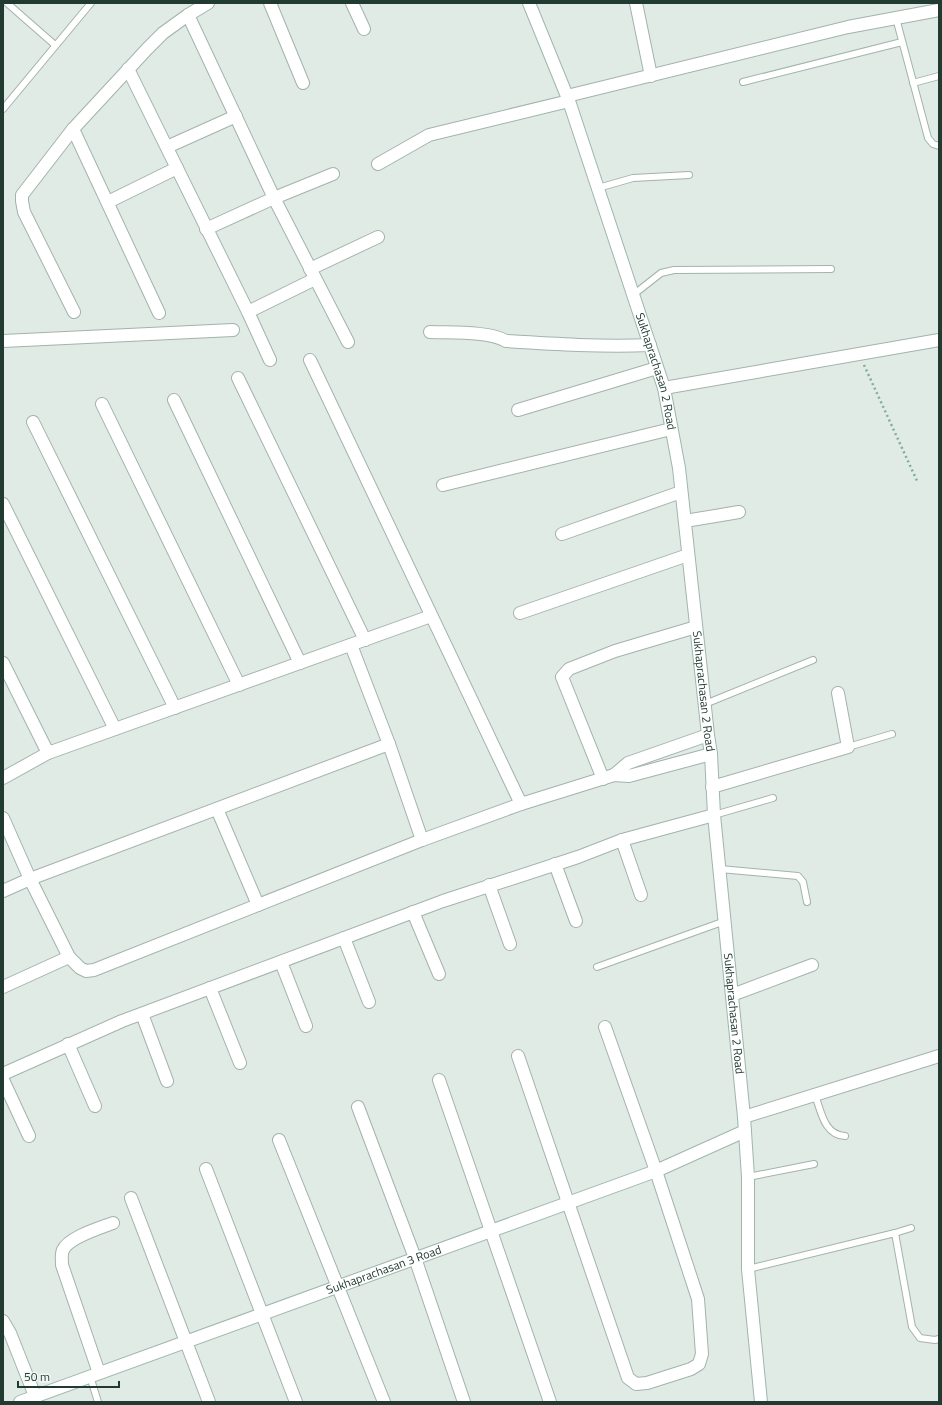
<svg xmlns="http://www.w3.org/2000/svg" width="942" height="1405" font-family="'Titillium Web',sans-serif">
<style>
.lines{fill:none;stroke-linecap:round;stroke-linejoin:round}
.lane-casing{stroke:#a3b3ac;stroke-width:8}
.street-casing{stroke:#a3b3ac;stroke-width:14}
.secondary-casing{stroke:#9fb6ad;stroke-width:14}
.path{stroke:#80ae9e;stroke-width:2.5;stroke-dasharray:2 3;stroke-linecap:butt}
.lane{stroke:#fff;stroke-width:6}
.street{stroke:#fff;stroke-width:12}
.secondary{stroke:#fff;stroke-width:12}
.labels{text-anchor:middle;stroke-width:3;stroke-linejoin:round;paint-order:stroke}
.street-label{font-size:12px;fill:#213b33;stroke:#f0f7f4}
</style>
<rect width="100%" height="100%" fill="#e0ebe5"/>
<g class="lines">
<defs>
<g id="lane">
<polyline points="7,3 55,45"/>
<polyline points="896,18 928,138 933,144 939,146"/>
<polyline points="743,82 902,42"/>
<polyline points="913,83 939,76"/>
<polyline points="3,109 91,3"/>
<polyline points="598,188 633,178 689,175"/>
<polyline points="633,295 661,273 674,270 831,269"/>
<polyline points="705,704 813,660"/>
<polyline points="848,747 892,734"/>
<polyline points="714,815 773,798"/>
<polyline points="720,869 798,876 803,882 807,902"/>
<polyline points="597,967 725,921"/>
<path d="M815,1095C821,1111 824,1135 845,1136"/>
<polyline points="748,1177 814,1164"/>
<polyline points="895,1233 911,1228"/>
<polyline points="748,1269 895,1233 912,1327 920,1338 935,1340 939,1339"/>
<polyline points="90,1376 98,1402"/>
</g>
<g id="street">
<polyline points="270,3 303,83"/>
<polyline points="352,3 364,29"/>
<polyline points="636,3 651,76"/>
<polyline points="188,15 274,198 348,342"/>
<polyline points="128,69 248,312 270,360"/>
<polyline points="567,96 848,27 939,10"/>
<polyline points="73,129 159,313"/>
<polyline points="167,147 236,116"/>
<polyline points="378,164 429,135 569,101"/>
<polyline points="108,202 177,168"/>
<polyline points="206,229 274,198 333,174"/>
<polyline points="310,269 378,237"/>
<polyline points="74,312 24,212 22,201 22,195 73,129 147,49 163,33 188,15 208,3"/>
<polyline points="248,312 315,279"/>
<path d="M430,332C451,333 489,331 506,341C554,344 601,347 650,345"/>
<polyline points="3,341 233,330"/>
<polyline points="310,360 521,804"/>
<polyline points="238,378 365,640"/>
<polyline points="664,388 939,340"/>
<polyline points="174,400 300,663"/>
<polyline points="102,404 239,685"/>
<polyline points="518,410 657,368"/>
<polyline points="33,422 175,708"/>
<polyline points="443,485 671,429"/>
<polyline points="3,504 115,729"/>
<polyline points="685,521 739,512"/>
<polyline points="562,534 681,492"/>
<polyline points="520,613 688,555"/>
<polyline points="351,645 389,744 422,840"/>
<polyline points="3,663 48,753"/>
<polyline points="614,775 628,763 708,735"/>
<polyline points="3,778 48,753 431,616"/>
<polyline points="603,779 562,677 569,669 615,651 696,627"/>
<polyline points="712,787 848,747 838,693"/>
<polyline points="217,809 258,905"/>
<polyline points="3,818 30,879 69,957 80,968 86,971 94,970 422,840 521,804 614,775 629,776 711,754"/>
<polyline points="622,840 641,895"/>
<polyline points="555,864 576,921"/>
<polyline points="489,885 510,944"/>
<polyline points="3,891 30,879 389,744"/>
<polyline points="413,912 439,974"/>
<polyline points="344,938 369,1002"/>
<polyline points="281,962 306,1026"/>
<polyline points="3,987 69,957"/>
<polyline points="210,988 240,1063"/>
<polyline points="732,995 812,965"/>
<polyline points="142,1014 167,1081"/>
<polyline points="68,1044 95,1106"/>
<polyline points="518,1056 628,1378 636,1384 647,1383 691,1369 699,1364 702,1354 698,1299 656,1171 605,1027"/>
<polyline points="3,1074 122,1021 443,901 578,857 622,840 714,815"/>
<polyline points="3,1080 29,1136"/>
<polyline points="439,1080 550,1402"/>
<polyline points="358,1107 415,1258 464,1402"/>
<polyline points="744,1117 939,1056"/>
<polyline points="279,1140 384,1402"/>
<polyline points="206,1169 296,1402"/>
<polyline points="131,1198 209,1402"/>
<polyline points="3,1321 10,1333 35,1396"/>
<path d="M99,1373L62,1265C62,1260 61,1254 63,1250C69,1237 100,1228 113,1223"/>
</g>
<g id="secondary">
<path id="s1" d="M529,3L569,101L664,388L679,468L708,735L711,754L714,815L744,1117L748,1177V1269L761,1402"/>
<path id="s2" d="M20,1402L656,1171L745,1131"/>
</g>
</defs>
<use href="#lane" class="lane-casing"/>
<use href="#street" class="street-casing"/>
<use href="#secondary" class="secondary-casing"/>
<polyline class="path" points="864,365 918,483"/>
<use href="#lane" class="lane"/>
<use href="#street" class="street"/>
<use href="#secondary" class="secondary"/>
</g>
<g class="labels">
<g class="street-label">
<text dy="4" stroke="none"><textPath href="#s1" startOffset="390">Sukhaprachasan 2 Road</textPath></text>
<text dy="4" stroke="none"><textPath href="#s1" startOffset="714">Sukhaprachasan 2 Road</textPath></text>
<text dy="4" stroke="none"><textPath href="#s1" startOffset="1038">Sukhaprachasan 2 Road</textPath></text>
<text dy="4" stroke="none"><textPath href="#s2" startOffset="387">Sukhaprachasan 3 Road</textPath></text>
</g>
</g>
<rect width="942" height="1405" fill="none" stroke="#213b33" stroke-width="8"/>
<path d="M18 1381v6h101v-6" fill="none" stroke="#213b33" stroke-width="2"/>
<text x="24" y="1381" font-size="12" fill="#213b33" stroke="#f0f7f4" stroke-width="3" paint-order="stroke">50 m</text>
</svg>
